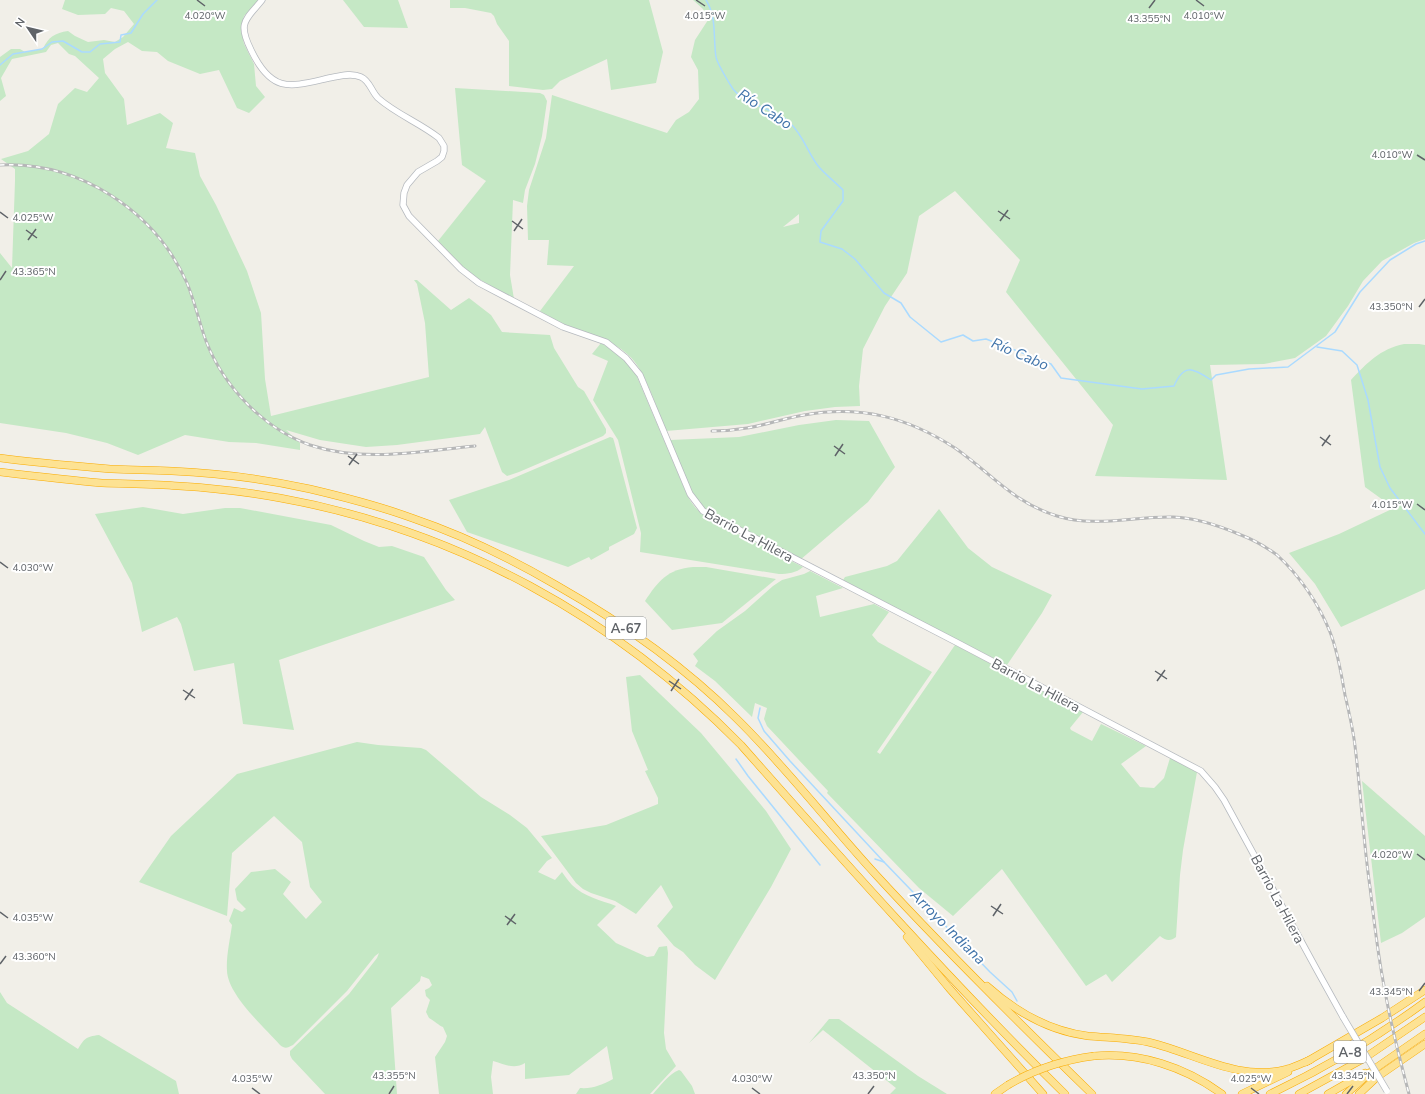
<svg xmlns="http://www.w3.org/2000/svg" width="1425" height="1094" font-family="'Nunito Sans',sans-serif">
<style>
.green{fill:#c5e8c5;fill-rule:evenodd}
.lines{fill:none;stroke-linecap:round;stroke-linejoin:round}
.stream{stroke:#aadaff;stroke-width:1.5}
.secondary-casing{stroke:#b6babf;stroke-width:7}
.highway-casing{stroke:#f9ab00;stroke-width:8}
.secondary{stroke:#fff;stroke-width:5.5}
.highway{stroke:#fde293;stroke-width:7}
.rail-casing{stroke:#b6b7b8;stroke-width:3}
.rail{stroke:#fff;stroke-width:1.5;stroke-dasharray:4.5;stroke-linecap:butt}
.secondary-bridge-casing{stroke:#b6babf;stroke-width:7;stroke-linecap:butt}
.highway-bridge-casing{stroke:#f9ab00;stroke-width:8;stroke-linecap:butt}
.secondary-bridge{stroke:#fff;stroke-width:5.5}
.highway-bridge{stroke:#fde293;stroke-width:7}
.ticks{fill:none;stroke:#5f6368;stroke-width:1.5}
.labels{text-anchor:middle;stroke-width:4;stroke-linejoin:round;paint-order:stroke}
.shield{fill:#fff;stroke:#8f9295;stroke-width:1}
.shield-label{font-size:13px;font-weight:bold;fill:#5f6368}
.street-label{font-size:14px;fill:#5f6368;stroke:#fff}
.water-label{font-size:15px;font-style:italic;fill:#4174aa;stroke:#fff}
.ticks-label{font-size:10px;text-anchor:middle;fill:#5f6368;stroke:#fff;stroke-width:4;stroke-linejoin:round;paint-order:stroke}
</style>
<rect width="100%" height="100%" fill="#f1efe8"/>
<g class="green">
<path d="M65,0H259L244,16L241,27L244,44L254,64L256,86L265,97L249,113L237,108L219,70L200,74L168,61L157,52L142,51L128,42L115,49L103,59L105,73L124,99L127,125L160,113L173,123L166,148L195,153L200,176L216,205L247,271L261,313L265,379L271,416L429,377L425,323L417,284L414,280H417L451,310L469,298L491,315L502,332L550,335L554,348L578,387L584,391L606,429V433L603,436L519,472L507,476L502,472L485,427L480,434L397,445L366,447L320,440L286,430L300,443V450L256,443L229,442L185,435L138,455L107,443L66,433L0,423V253L12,268L15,181V169L1,159L28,151L49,134L58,104L75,88L87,92L99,78L75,56L69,54L58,43L51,45L46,52L12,59L1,78L6,96L0,101V57L11,49H20L25,52L43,49C48,37 55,33 68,31L75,36L88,42L104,40L115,42L123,37L134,24L124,11L111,8L105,14L78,15L62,9Z"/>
<polygon points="343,0 398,0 408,28 364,27"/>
<polygon points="450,0 649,0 663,52 656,83 611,90 607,59 560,81 552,89 543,90 509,86 509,41 497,24 494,16 491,13 465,8 450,8"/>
<path d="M693,0H1425V239L1414,243L1382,261L1363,281L1348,306L1326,336L1295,358L1264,364L1210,365L1227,480L1095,476L1113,425L1006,292L1020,260L955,191L919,216L907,273L885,306L863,349L859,386L860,406L835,407L805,411L748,424L666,431C658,411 647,377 634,361C619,342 594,337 572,328C561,323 550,318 540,311L574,266L547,265L549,240H528L527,206L529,190L546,138L552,95L667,133L676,120L689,112L699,99L698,70L691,57L695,40L708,20L703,9ZM799,214V223L783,227Z"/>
<polygon points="455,88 540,93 544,95 547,101 542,136 535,164 525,190 523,203 513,200 510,275 514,299 477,278 467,271 438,241 486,181 462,165"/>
<path d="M601,343C615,351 625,360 635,372L688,497C695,509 703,516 716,523L803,567C796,573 788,574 779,574L640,552L641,533L618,440L593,400L608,361L592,354Z"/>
<path d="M1404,344H1419L1425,345V589L1341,627L1315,584L1289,553L1339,534L1394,508L1365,487L1351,380C1367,363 1380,349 1404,344Z"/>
<polygon points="836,420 869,421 895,467 868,502 800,560 707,511 694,498 670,440 739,437 799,425"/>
<polygon points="610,437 613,438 614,441 637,528 634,534 609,547 609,550 591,560 589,557 568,567 467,532 449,500 509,480"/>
<polygon points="143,507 183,514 225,508 240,508 331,525 364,541 379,547 392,546 424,557 446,590 455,600 279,660 294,730 243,724 234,663 194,671 181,624 177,617 142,632 132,583 95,514"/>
<polygon points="939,509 968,548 992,567 1052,595 1042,613 1007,665 844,582 843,580 845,577 887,566 897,561"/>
<path d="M693,567H706L776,579L722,623L672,630L645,601C658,581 668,569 693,567Z"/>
<path d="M810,571L843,588L816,596L820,617L874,604L889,612L872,635L878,642L932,672L877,752L880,754L955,645L1083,712L1070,728L1071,730L1092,741L1101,724L1146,746L1121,764L1140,787L1154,788L1164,778L1170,758L1197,772L1183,850L1180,875L1176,937C1171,941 1166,941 1160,936L1112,982L1106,974L1086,986L1002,869L953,916L919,888L827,793L828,791L767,726L764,719L767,708L755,703L752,717L715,681L695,666L698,661L693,654L717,631L745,611L773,586L782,580L804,574Z"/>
<polygon points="640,675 701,733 766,811 791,849 771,887 715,980 695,965 683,952 674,946 657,926 673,907 661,885 636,914 615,901 591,893 583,889 576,883 541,836 606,825 658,804 658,798 645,771 648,770 632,731 626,677"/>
<path d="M357,742L378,745L421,748L426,750L481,797L510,815L527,828L552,858L547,861L538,872L555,880L562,872C565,876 568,881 572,885C584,897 601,900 616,906L597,925L616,943L647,957L654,956L659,947L667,946L668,953L664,1033L666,1049L676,1066L650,1094H576L580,1088C592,1089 602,1085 613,1079L607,1046L569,1075L525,1079V1063C514,1070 504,1064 493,1061L491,1077L493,1094H439L435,1057L445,1042L447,1036L443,1027C438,1025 435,1021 429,1018L426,1012L430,1000L426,996L425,990L429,988L432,985L429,979L421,976L420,981L391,1008L397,1094H325L292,1059L290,1055V1051L349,994L377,958L379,953L375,956L347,991L293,1045C287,1048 285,1049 280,1045C264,1027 228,995 227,971C226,956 230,940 232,925L229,921L234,908L242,912L246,909L237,900L235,889L251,872L275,869L291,882L283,894L306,919L322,902L310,887L302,842L274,816L232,853L227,916L139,882L171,836L237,774Z"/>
<polygon points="1362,781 1425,836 1425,917 1402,933 1381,943"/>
<path d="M0,992L7,1003L78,1049C85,1038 85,1037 99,1035L176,1081L179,1094H0Z"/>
<polygon points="829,1019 839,1019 918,1076 947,1094 890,1094 896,1088 823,1030 809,1043"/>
<path d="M679,1070L681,1071L692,1086L695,1094H653C660,1086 669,1074 679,1070Z"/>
</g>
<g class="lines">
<g class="stream">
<path d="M706,0C717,17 713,38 716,57C717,63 729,83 733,89C748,107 774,107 790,123C804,136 808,154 819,167C826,175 835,182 843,190V201L821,231L820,242L842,249L855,259L884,293L901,303L910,317L941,342L963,335L973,341L986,339L1051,364L1061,378L1142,389L1174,386C1184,363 1193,368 1211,380L1216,375L1249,369L1288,367L1335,332L1360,292L1390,260L1416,244L1425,241"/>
<polyline points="0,65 13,54 42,49 52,42 63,41 82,52 90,52 100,44 120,42 121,35 131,33 143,14 157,0"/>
<polyline points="1317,347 1342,351 1357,365 1368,400 1380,467 1390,488 1425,534"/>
<polyline points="760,708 758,718 764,731 790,761 884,862"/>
<polyline points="736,759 748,776 820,865"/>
<polyline points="875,859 884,862 990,972 1012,992 1017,1001"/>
</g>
<defs>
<path id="secondary" d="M262,0C246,20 237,22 251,50C273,96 292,86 334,77C343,75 353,73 361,77C370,81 371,91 378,98C396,114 420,123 439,138L444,146V151L442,157L437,161L418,172L407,185L404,193L403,205L409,216L461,269L479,283L563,327L606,342L626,358L640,375L690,494L703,511L956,642L1201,771L1215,787L1224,800L1318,972L1343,1017"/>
<g id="highway">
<path d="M0,458C37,463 75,466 112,469C132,470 152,470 172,471C218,473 265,479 310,489C344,497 379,506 412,518C462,535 510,558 556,585C621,622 683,665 736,718C787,768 830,825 878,877C947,952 1019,1023 1092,1094"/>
<path d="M0,472C34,476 68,480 102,483C127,484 153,484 179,486C213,488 247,492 280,498C457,530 616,618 741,745C846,864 952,983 1065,1094"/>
<polyline points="907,937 949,988 1043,1094"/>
<path d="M987,986C1016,1012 1049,1031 1088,1036C1110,1038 1131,1038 1152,1043C1196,1054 1240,1082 1287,1069C1295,1067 1302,1063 1310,1060"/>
<path d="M1094,1056C1140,1052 1185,1067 1222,1094"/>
<polyline points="1306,1062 1382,1018 1425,990"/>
<polyline points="995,1094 1008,1085"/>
<polyline points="1242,1094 1288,1072"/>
<path d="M1270,1094C1325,1068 1376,1038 1425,1002"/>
<polyline points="1299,1094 1363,1059 1425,1017"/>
<polyline points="1328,1094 1365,1073"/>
<polyline points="1346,1094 1373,1070 1425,1034"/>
<polyline points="1359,1094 1377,1077 1425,1044"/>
</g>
</defs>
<use href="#secondary" class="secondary-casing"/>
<use href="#highway" class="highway-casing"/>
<use href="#secondary" class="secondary"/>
<use href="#highway" class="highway"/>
<defs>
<g id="rail">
<path d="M0,165C79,161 155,211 187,283C195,302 199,322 206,341C224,387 264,429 310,445C364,463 421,451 475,446"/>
<path d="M712,431C724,431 735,430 747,428C766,425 785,418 804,415C861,405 907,417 955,448C991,473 1012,502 1057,516C1095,528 1134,516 1173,517C1197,518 1220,526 1241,535C1254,540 1266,547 1277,555C1299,575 1319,604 1330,632C1338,652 1341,673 1345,695C1349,712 1353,729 1355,746C1361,793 1363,840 1370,887C1374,921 1378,957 1385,991C1391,1026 1400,1060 1409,1094"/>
</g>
</defs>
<use href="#rail" class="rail-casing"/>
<use href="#rail" class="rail"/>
<defs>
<polyline id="secondary-bridge" points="1343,1017 1387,1091"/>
<path id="highway-bridge" d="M1008,1085C1035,1069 1063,1060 1094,1056"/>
</defs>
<use href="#secondary-bridge" class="secondary-bridge-casing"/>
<use href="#highway-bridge" class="highway-bridge-casing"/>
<use href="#secondary-bridge" class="secondary-bridge"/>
<use href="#highway-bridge" class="highway-bridge"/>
</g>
<path class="ticks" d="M197,0L205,6M696,0L705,6M1196,0L1204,6M1149,8L1155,0M1417,155L1425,160M998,211L1010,219M0,212L8,218M512,221L523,229M1000,221L1008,210M26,230L37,238M514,231L522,219M28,240L36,229M0,280L6,271M1419,307L1425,299M1320,437L1331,445M834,446L845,454M1322,446L1330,435M348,456L359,464M835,456L843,444M349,465L357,454M1417,504L1425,510M0,562L8,568M1155,671L1167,679M669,681L681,689M1157,681L1165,670M183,690L195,698M671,691L679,679M185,700L193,689M1417,854L1425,860M991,906L1003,914M0,912L8,918M505,916L516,924M993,916L1001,904M507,925L515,914M0,964L6,956M1419,991L1425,983M252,1088L260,1094M752,1088L760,1094M1251,1088L1259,1094M389,1094L394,1086M868,1094L874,1086M1347,1094L1353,1086"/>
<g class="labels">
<g class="shield">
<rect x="606" y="617" width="40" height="22" rx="3"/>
<rect x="1334" y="1041" width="32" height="22" rx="3"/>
</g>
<g class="shield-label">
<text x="626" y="633">A-67</text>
<text x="1350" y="1057">A-8</text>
</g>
<g class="street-label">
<text transform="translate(749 535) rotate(28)" y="5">Barrio La Hilera</text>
<text transform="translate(1036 685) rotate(28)" y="5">Barrio La Hilera</text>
<text transform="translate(1278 899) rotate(62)" y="5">Barrio La Hilera</text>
</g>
<g class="water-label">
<text transform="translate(765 109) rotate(33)" y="5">Río Cabo</text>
<text transform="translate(1020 354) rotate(23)" y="5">Río Cabo</text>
<text transform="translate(948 927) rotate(45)" y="5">Arroyo Indiana</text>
</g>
</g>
<g class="ticks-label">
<text x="205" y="19">4.020°W</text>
<text x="705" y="19">4.015°W</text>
<text x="1204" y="19">4.010°W</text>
<text x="1149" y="22">43.355°N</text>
<text x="1392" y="158">4.010°W</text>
<text x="33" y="221">4.025°W</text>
<text x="34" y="275">43.365°N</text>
<text x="1391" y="310">43.350°N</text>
<text x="1392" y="508">4.015°W</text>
<text x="33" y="571">4.030°W</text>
<text x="1392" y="858">4.020°W</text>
<text x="33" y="921">4.035°W</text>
<text x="34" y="960">43.360°N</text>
<text x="1391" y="995">43.345°N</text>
<text x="394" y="1079">43.355°N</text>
<text x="874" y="1079">43.350°N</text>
<text x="1353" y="1079">43.345°N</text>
<text x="252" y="1082">4.035°W</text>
<text x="752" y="1082">4.030°W</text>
<text x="1251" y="1082">4.025°W</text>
</g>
<g transform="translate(28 28) rotate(305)" stroke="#ffffff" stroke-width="3" paint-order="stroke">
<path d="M0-3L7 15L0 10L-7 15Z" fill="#5f6368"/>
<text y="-6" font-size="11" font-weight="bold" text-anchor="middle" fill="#5f6368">N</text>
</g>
</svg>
